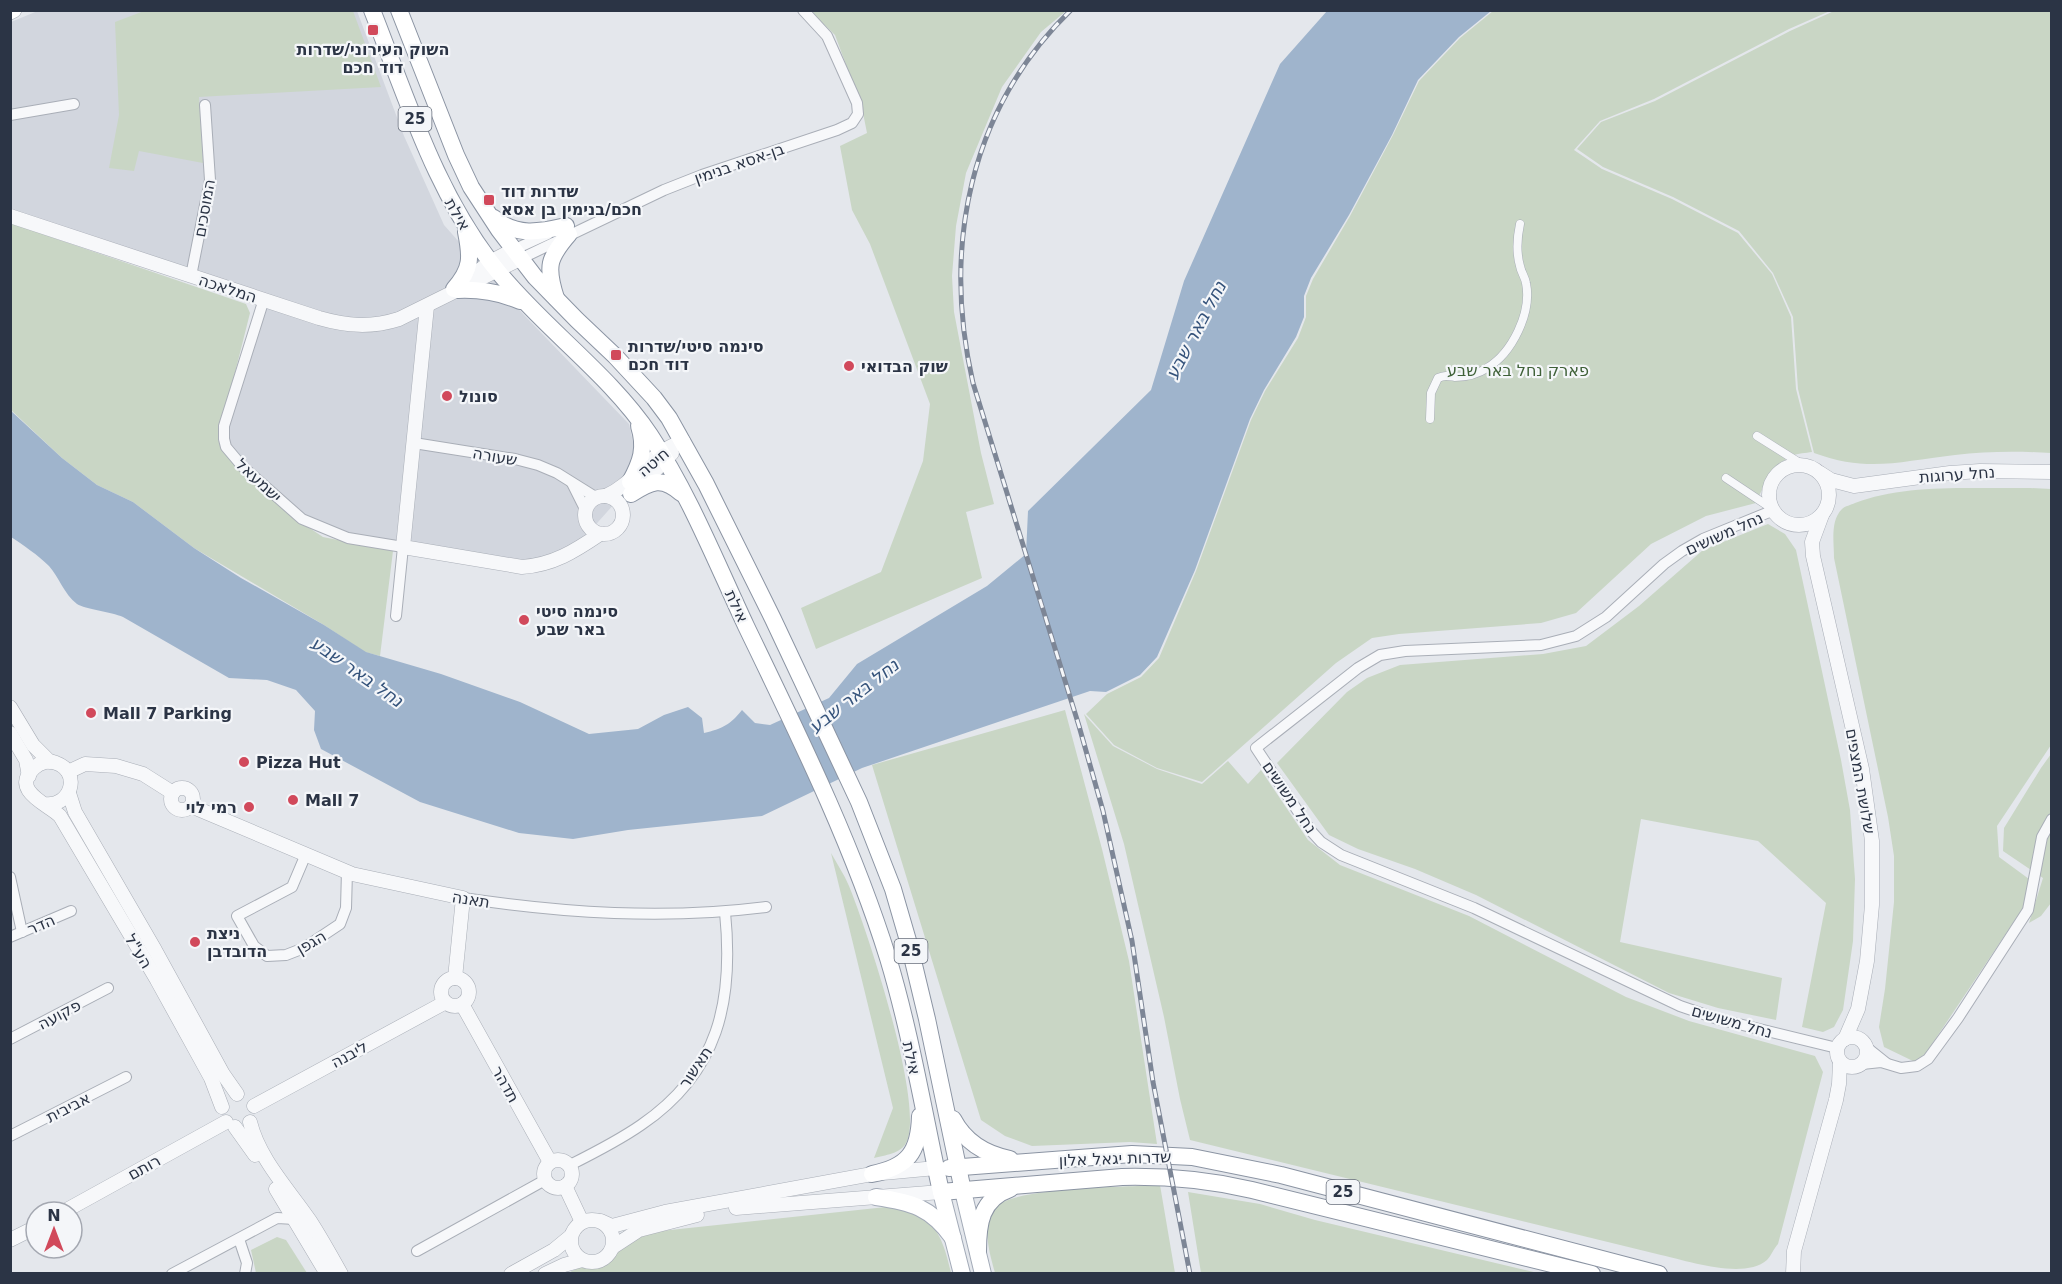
<svg xmlns="http://www.w3.org/2000/svg" width="2062" height="1284" font-family="'DejaVu Sans',Heebo,sans-serif">
<style>
.built{fill:#d2d6de}
.green{fill:#c9d6c5}
.water{fill:#9fb4cc}
.lines{fill:none;stroke-linecap:round;stroke-linejoin:round}
.pedestrian-casing{stroke:#a9aeb7;stroke-width:9}
.minor-casing{stroke:#a9aeb7;stroke-width:12}
.tertiary-casing{stroke:#a9aeb7;stroke-width:15}
.secondary-casing{stroke:#a9aeb7;stroke-width:16}
.primary-casing{stroke:#a3abb8;stroke-width:18}
.trunk-casing{stroke:#8b94a3;stroke-width:18}
.pedestrian{stroke:#f7f8fa;stroke-width:8}
.minor{stroke:#f7f8fa;stroke-width:10}
.tertiary{stroke:#f7f8fa;stroke-width:14}
.secondary{stroke:#fff;stroke-width:15}
.primary{stroke:#fff;stroke-width:16}
.trunk{stroke:#fff;stroke-width:16}
.rail-casing{stroke:#7d8696;stroke-width:5}
.rail{stroke:#f4f6f9;stroke-width:3;stroke-dasharray:9;stroke-linecap:butt}
.poi-dot{fill:#d1495b;stroke:#f4f6f9;stroke-width:2}
.labels{text-anchor:middle;stroke-width:4.5;stroke-linejoin:round;paint-order:stroke}
.shield{fill:#f4f6f9;stroke:#676e7b;stroke-width:1.5}
.shield-label{font-size:15px;font-weight:bold;fill:#2b3445}
.poi-label{font-size:16px;font-weight:bold;fill:#2b3445;stroke:#f4f6f9;text-anchor:start}
.street-label{font-size:16px;fill:#2b3445;stroke:#f4f6f9}
.park-label{font-size:16px;fill:#3f6138;stroke:#f4f6f9}
.water-label{font-size:18px;font-style:italic;fill:#34527a;stroke:#f4f6f9}
</style>
<rect width="100%" height="100%" fill="#e4e7ec"/>
<polygon class="built" points="40,10 357,11 404,136 444,225 524,315 629,424 635,451 627,479 615,503 582,540 534,564 333,531 294,511 223,446 257,303 11,222 11,22"/>
<g class="green">
<polygon points="144,11 353,11 381,87 199,97 203,163 139,151 134,171 109,168 119,115 115,22"/>
<polygon points="810,11 1066,11 1041,32 1002,87 966,173 956,226 952,276 954,312 981,453 994,504 966,512 982,578 816,649 801,608 881,572 923,461 930,404 870,244 852,210 840,146 867,133 862,108 835,35"/>
<path d="M1493,11H1830L1789,29L1654,99L1600,121L1574,150L1602,169L1672,199L1738,233L1772,274L1791,317L1796,389L1812,452C1806,453 1798,453 1792,456C1773,464 1764,485 1756,503L1706,516L1651,544L1576,613L1541,623L1399,634L1372,638L1336,663L1202,782L1157,768L1114,745L1086,714L1107,694L1141,677L1159,658L1196,571L1251,420L1265,391L1298,338L1306,317V296L1313,279L1350,216L1393,135L1419,81L1460,38Z"/>
<path d="M1834,11H2051V453C2019,451 1987,451 1955,455C1900,461 1869,473 1814,453L1798,389L1793,317L1773,273L1739,231L1673,197L1603,167L1577,149L1601,122L1655,101L1790,31Z"/>
<polygon points="10,223 246,304 250,313 218,440 242,473 302,523 323,537 393,551 380,656 365,652 324,625 194,548 133,502 97,485 62,458 11,410"/>
<path d="M2030,488L2051,489V745L1997,826L1999,857L2029,879L2023,908L1926,1053L1915,1062L1884,1047L1879,1027L1885,989L1894,902V856L1888,817L1834,558C1834,542 1830,521 1842,509C1845,506 1851,505 1855,503C1905,483 1976,489 2030,488Z"/>
<polygon points="1768,524 1785,534 1796,550 1841,760 1850,810 1855,879 1853,941 1843,1010 1834,1027 1823,1032 1802,1027 1826,903 1758,841 1641,819 1620,942 1782,978 1776,1020 1718,1008 1669,993 1476,895 1415,869 1358,849 1329,835 1277,763 1347,692 1367,678 1400,665 1543,654 1586,646 1639,606 1703,550"/>
<polygon points="1065,710 1102,849 1129,961 1157,1144 1130,1142 1032,1146 1005,1136 981,1120 872,765"/>
<path d="M1084,714L1113,746L1157,769L1202,784L1228,761L1248,784L1261,770L1308,840L1340,865L1469,916L1626,997L1689,1021L1815,1056L1823,1072L1778,1244C1774,1248 1771,1256 1767,1260C1744,1280 1688,1261 1661,1255L1190,1140L1180,1099L1164,1017L1124,844Z"/>
<polygon points="2051,754 2051,903 2041,916 2029,923 2043,878 2003,851 2004,828 2041,768"/>
<path d="M831,853C837,864 844,874 849,886C866,927 926,1107 906,1143C900,1154 885,1155 874,1158L893,1108Z"/>
<path d="M1160,1185L1175,1273H995C990,1254 980,1224 996,1207C1014,1187 1129,1187 1160,1185Z"/>
<polygon points="1188,1192 1260,1204 1315,1220 1538,1273 1201,1273"/>
<path d="M886,1207C932,1211 942,1232 951,1273L566,1274L580,1267L592,1266L606,1263L612,1258L618,1249L642,1233Z"/>
<polygon points="277,1237 286,1240 307,1273 256,1273 251,1250"/>
</g>
<path class="water" d="M1327,11H1491L1459,37L1418,80L1392,135L1349,215L1311,278L1304,296V317L1296,337L1264,390L1250,419L1195,570L1157,657L1140,675L1106,692L1090,691L862,768L762,816L628,830L573,839L519,833L420,802L321,749L314,730L315,711L296,690L267,680L229,678L123,617C111,612 85,609 77,604C64,594 59,577 49,566C38,555 23,545 11,537L10,410L62,458L97,485L133,502L194,548L241,578L324,625L366,652L441,674L520,702L589,734L638,729L664,715L688,707L702,718L704,733C722,729 731,724 742,710L755,723L770,725L829,698L857,664L987,586L1026,554L1028,511L1151,390L1184,281L1280,64Z"/>
<g class="lines">
<defs>
<g id="pedestrian">
<path d="M1430,419L1431,393L1438,378C1445,375 1448,376 1455,377C1466,377 1478,374 1487,368C1512,353 1532,313 1526,283C1525,277 1521,272 1520,266C1516,252 1517,238 1520,224"/>
<polyline points="1757,436 1803,465"/>
<polyline points="1726,478 1774,510"/>
</g>
<g id="minor">
<polyline points="10,115 74,104"/>
<polyline points="513,250 548,234"/>
<polyline points="520,259 664,190 702,175 837,130 852,123 858,114 857,103 827,36 803,10"/>
<polyline points="191,276 210,180 205,105"/>
<polyline points="264,299 224,426 224,439 226,447 242,466 302,519 348,538 403,547 396,616"/>
<polyline points="414,443 515,459 538,465 557,473 597,498"/>
<polyline points="572,483 586,511"/>
<polyline points="1774,510 1703,539 1682,551 1664,564 1606,617 1576,636 1541,645 1405,651 1380,655 1358,668 1256,748 1311,831 1321,842 1341,855 1474,908 1680,1006 1718,1019 1837,1048"/>
<polyline points="306,854 292,887 237,916 254,946 267,956 286,955 304,948 340,924 346,908 347,871"/>
<polyline points="10,877 22,932"/>
<path d="M463,898C564,913 664,920 766,907"/>
<polyline points="10,937 71,911"/>
<polyline points="10,1039 108,988"/>
<polyline points="1866,1047 1886,1063"/>
<polyline points="1862,1064 1881,1062 1901,1068 1917,1066 1928,1059 1958,1018 2028,910 2042,837 2052,819"/>
<polyline points="10,1136 126,1077"/>
<path d="M570,1165C594,1153 618,1141 641,1125C719,1072 734,1001 725,912"/>
<polyline points="239,1239 247,1263 245,1274"/>
<polyline points="417,1251 545,1180"/>
<polyline points="172,1274 277,1218 295,1219"/>
</g>
<g id="tertiary">
<path d="M10,216L319,318C347,326 371,328 399,319L520,259"/>
<polyline points="468,279 490,262 513,250"/>
<path d="M427,306L403,547L522,567C553,565 575,551 600,534"/>
<circle cx="1799" cy="495" r="30"/>
<polyline points="1820,473 1831,480 1854,486 1950,473 1980,471 2052,472"/>
<polyline points="639,487 672,453"/>
<path d="M606,496C629,486 641,465 662,452C668,447 676,444 683,441"/>
<circle cx="604" cy="515" r="19"/>
<polyline points="1822,515 1812,542 1813,556 1862,769 1872,841 1872,905 1867,961 1858,1009 1845,1039"/>
<polyline points="10,707 33,745 50,762"/>
<polyline points="10,733 26,760 29,776"/>
<polyline points="68,772 85,764 116,766 143,774 173,793"/>
<circle cx="182" cy="799" r="11"/>
<polyline points="69,793 75,812 155,950 223,1074 237,1094"/>
<path d="M44,804C71,808 82,772 56,763C49,760 40,762 34,768C10,791 48,804 60,816L157,980L211,1078L222,1107"/>
<polyline points="191,806 352,874 463,898 455,978"/>
<circle cx="455" cy="992" r="14"/>
<polyline points="462,1004 550,1162"/>
<circle cx="1852" cy="1052" r="15"/>
<polyline points="254,1106 444,1003"/>
<path d="M250,1122C259,1159 289,1190 310,1221C321,1238 331,1256 341,1274"/>
<polyline points="235,1127 255,1155"/>
<circle cx="558" cy="1174" r="14"/>
<polyline points="565,1186 582,1222"/>
<polyline points="276,1189 327,1274"/>
<polyline points="736,1208 941,1192"/>
<polyline points="63,1212 226,1122"/>
<circle cx="592" cy="1241" r="21"/>
<polyline points="601,1221 612,1226 665,1212 872,1174 936,1168"/>
<polyline points="10,1240 36,1227"/>
<polyline points="613,1247 639,1230 697,1215"/>
<polyline points="511,1274 554,1250 571,1236"/>
<polyline points="545,1274 564,1265 582,1260"/>
<polyline points="1793,1274 1794,1251 1836,1100 1839,1084 1840,1062"/>
</g>
<polyline id="secondary" points="10,12 14,10"/>
<g id="primary">
<polyline points="963,1191 983,1274"/>
<polyline points="941,1192 962,1274"/>
<path d="M876,1197C911,1202 931,1207 953,1238"/>
</g>
<g id="trunk">
<path d="M372,10C408,101 437,198 500,274C546,330 610,375 650,435C689,494 716,562 746,626C798,734 852,843 888,958C911,1034 924,1114 941,1192L1122,1177C1165,1176 1209,1180 1252,1190L1592,1274"/>
<polyline points="399,10 456,155 471,187 499,230 535,277 577,320 615,356 654,398 669,418 706,484 773,619 859,802 893,889 909,944 927,1019 963,1191"/>
<path d="M494,218C516,237 540,232 566,226"/>
<path d="M454,289C472,269 471,257 466,232"/>
<path d="M458,290C481,289 499,292 520,301"/>
<path d="M556,298C546,267 548,258 569,234"/>
<path d="M630,482C641,462 646,448 639,426"/>
<path d="M631,494C651,481 662,476 681,493"/>
<path d="M953,1119C965,1142 984,1154 1010,1159"/>
<polyline points="949,1168 1132,1154 1192,1157 1281,1175 1659,1274"/>
<path d="M872,1174C908,1167 919,1152 920,1116"/>
<path d="M978,1251C978,1224 981,1199 1010,1189"/>
</g>
</defs>
<use href="#pedestrian" class="pedestrian-casing"/>
<use href="#minor" class="minor-casing"/>
<use href="#tertiary" class="tertiary-casing"/>
<use href="#secondary" class="secondary-casing"/>
<use href="#primary" class="primary-casing"/>
<use href="#trunk" class="trunk-casing"/>
<use href="#pedestrian" class="pedestrian"/>
<use href="#minor" class="minor"/>
<use href="#tertiary" class="tertiary"/>
<use href="#secondary" class="secondary"/>
<use href="#primary" class="primary"/>
<use href="#trunk" class="trunk"/>
<defs>
<path id="rail" d="M1071,10C969,109 942,247 973,383L1079,726L1103,811L1132,941L1153,1082L1190,1274"/>
</defs>
<use href="#rail" class="rail-casing"/>
<use href="#rail" class="rail"/>
</g>
<g class="poi-dot">
<rect x="367" y="24" width="12" height="12" rx="3"/>
<rect x="483" y="194" width="12" height="12" rx="3"/>
<rect x="610" y="349" width="12" height="12" rx="3"/>
<circle cx="849" cy="366" r="6"/>
<circle cx="447" cy="396" r="6"/>
<circle cx="524" cy="620" r="6"/>
<circle cx="91" cy="713" r="6"/>
<circle cx="244" cy="762" r="6"/>
<circle cx="293" cy="800" r="6"/>
<circle cx="249" cy="807" r="6"/>
<circle cx="195" cy="942" r="6"/>
</g>
<g class="labels">
<g class="shield">
<rect x="398.5" y="107" width="33" height="24" rx="4.5"/>
<rect x="894.5" y="939" width="33" height="24" rx="4.5"/>
<rect x="1326.5" y="1180" width="33" height="24" rx="4.5"/>
</g>
<g class="shield-label">
<text x="415" y="124">25</text>
<text x="911" y="956">25</text>
<text x="1343" y="1197">25</text>
</g>
<g class="poi-label">
<text x="373" y="55" text-anchor="middle">השוק העירוני/שדרות<tspan x="373" dy="18">דוד חכם</tspan></text>
<text x="501" y="197">שדרות דוד<tspan x="501" dy="18">חכם/בנימין בן אסא</tspan></text>
<text x="628" y="352">סינמה סיטי/שדרות<tspan x="628" dy="18">דוד חכם</tspan></text>
<text x="861" y="372">שוק הבדואי</text>
<text x="459" y="402">סונול</text>
<text x="536" y="617">סינמה סיטי<tspan x="536" dy="18">באר שבע</tspan></text>
<text x="103" y="719">Mall 7 Parking</text>
<text x="256" y="768">Pizza Hut</text>
<text x="305" y="806">Mall 7</text>
<text x="237" y="813" text-anchor="end">רמי לוי</text>
<text x="207" y="939">ניצת<tspan x="207" dy="18">הדובדבן</tspan></text>
</g>
<g class="street-label">
<text transform="translate(739 163) rotate(-19)" y="6">בן-אסא בנימין</text>
<text transform="translate(204 208) rotate(-80)" y="6">המוסכים</text>
<text transform="translate(458 214) rotate(60)" y="6">אילת</text>
<text transform="translate(228 288) rotate(18)" y="6">המלאכה</text>
<text transform="translate(495 456) rotate(10)" y="6">שעורה</text>
<text transform="translate(653 462) rotate(-40)" y="6">חיטה</text>
<text transform="translate(1957 474) rotate(-4)" y="6">נחל ערוגות</text>
<text transform="translate(259 480) rotate(43)" y="6">ישמעאל</text>
<text transform="translate(1724 533) rotate(-24)" y="6">נחל משושים</text>
<text transform="translate(737 606) rotate(65)" y="6">אילת</text>
<text transform="translate(1861 781) rotate(80)" y="6">שלושת המצפים</text>
<text transform="translate(1290 797) rotate(56)" y="6">נחל משושים</text>
<text transform="translate(471 899) rotate(9)" y="6">תאנה</text>
<text transform="translate(41 924) rotate(-23)" y="6">הדר</text>
<text transform="translate(311 942) rotate(-30)" y="6">הגפן</text>
<text transform="translate(139 951) rotate(59)" y="6">הע"ל</text>
<text transform="translate(59 1014) rotate(-28)" y="6">פקועה</text>
<text transform="translate(1732 1021) rotate(16)" y="6">נחל משושים</text>
<text transform="translate(349 1054) rotate(-28)" y="6">ליבנה</text>
<text transform="translate(912 1058) rotate(78)" y="6">אילת</text>
<text transform="translate(695 1067) rotate(-56)" y="6">תאשור</text>
<text transform="translate(506 1084) rotate(61)" y="6">תדהר</text>
<text transform="translate(68 1107) rotate(-27)" y="6">אביבית</text>
<text transform="translate(1115 1158) rotate(-2)" y="6">שדרות יגאל אלון</text>
<text transform="translate(144 1167) rotate(-29)" y="6">רותם</text>
</g>
<g class="park-label">
<text x="1518" y="376">פארק נחל באר שבע</text>
</g>
<g class="water-label">
<text transform="translate(1196 330) rotate(-62)" y="6">נחל באר שבע</text>
<text transform="translate(357 672) rotate(35)" y="6">נחל באר שבע</text>
<text transform="translate(854 696) rotate(-38)" y="6">נחל באר שבע</text>
</g>
</g>
<rect width="2062" height="1284" fill="none" stroke="#2b3445" stroke-width="24"/>
<g transform="translate(54 1230)"><circle r="28" fill="#f4f6f9" stroke="#a4a8b1" stroke-width="1.5"/>
<path d="M0-4.5L10 22L0 15L-10 22Z" fill="#d1495b"/>
<text y="-9" font-size="16" font-weight="bold" text-anchor="middle" fill="#2b3445">N</text>
</g>
</svg>
